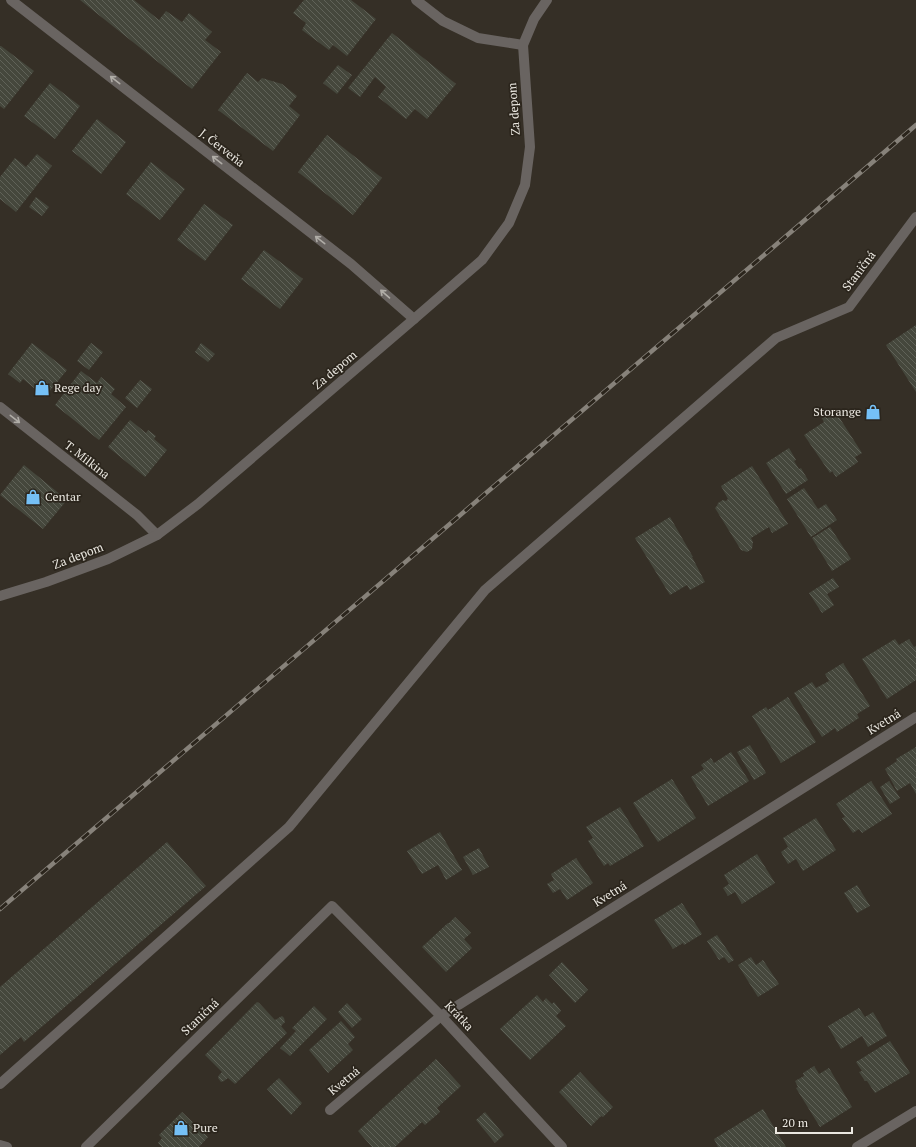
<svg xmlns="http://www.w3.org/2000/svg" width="916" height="1147" font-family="'PT Serif',serif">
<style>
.building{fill:url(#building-back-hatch)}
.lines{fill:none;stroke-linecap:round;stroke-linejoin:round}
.service{stroke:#696461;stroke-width:10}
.minor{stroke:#696461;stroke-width:10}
.rail-casing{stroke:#87827a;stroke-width:4.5}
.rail{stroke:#2b251c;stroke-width:3;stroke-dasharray:9;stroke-linecap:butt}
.oneway{stroke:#b0ada7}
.labels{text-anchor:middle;stroke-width:3.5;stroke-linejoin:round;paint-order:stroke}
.street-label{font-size:12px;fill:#ebe8e1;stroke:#2b251c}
.poi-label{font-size:12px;fill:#ebe8e1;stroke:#2b251c;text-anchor:start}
</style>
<defs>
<pattern id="building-back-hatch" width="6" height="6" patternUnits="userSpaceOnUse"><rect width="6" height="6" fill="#45473c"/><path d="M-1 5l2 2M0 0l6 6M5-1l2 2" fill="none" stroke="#606258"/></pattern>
</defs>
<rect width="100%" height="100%" fill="#352f26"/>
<g class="building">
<polygon points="80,0 134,0 159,20 166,11 182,22 189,13 212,32 205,40 221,52 192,89"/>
<polygon points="304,0 351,0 376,19 347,56 333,45 329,50 302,30 306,23 293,13"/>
<polygon points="392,33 456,84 427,119 415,109 406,119 378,97 386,87 375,77 360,97 348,88"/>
<polygon points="0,46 1,46 34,71 4,109 0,106"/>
<polygon points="338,65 352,75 337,94 323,83"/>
<polygon points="247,73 258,82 262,78 282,84 297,96 289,106 300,115 273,151 218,110"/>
<polygon points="50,83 80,106 55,139 24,116"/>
<polygon points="97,119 126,142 101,174 72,151"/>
<polygon points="327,135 382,178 353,215 298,172"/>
<polygon points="37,154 52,166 16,212 0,199 0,177 15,158 26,167"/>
<polygon points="151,162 185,189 160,220 126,194"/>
<polygon points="36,197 49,207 42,216 29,207"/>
<polygon points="204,204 233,225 205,261 177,240"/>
<polygon points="264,250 303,279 280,309 241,279"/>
<polygon points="916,325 916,392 886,345"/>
<polygon points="32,343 67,370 45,397 23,379 20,383 8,374"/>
<polygon points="91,343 103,352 89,370 77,361"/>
<polygon points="201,343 215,354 208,362 195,352"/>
<polygon points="81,371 97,383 101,377 115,389 111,394 126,407 99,440 55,405"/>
<polygon points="140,380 152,389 137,408 125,398"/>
<polygon points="827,411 832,417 837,414 862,453 855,457 858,462 836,477 832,471 830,473 804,435 824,422 820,415"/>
<polygon points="130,420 146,433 148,430 156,436 154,439 167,450 145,477 108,447"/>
<polygon points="789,448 796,460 794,461 799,469 801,468 808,480 786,494 766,463"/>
<polygon points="24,465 67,500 43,529 0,495"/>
<polygon points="752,466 788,524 772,533 769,527 751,538 753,542 752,549 747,552 741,550 715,508 717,506 718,503 723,500 726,501 728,499 721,486"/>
<polygon points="804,488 818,509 826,504 837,520 811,537 787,499"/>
<polygon points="670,517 693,557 692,557 705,582 690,590 687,585 670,595 635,538"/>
<polygon points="830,527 851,559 832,571 812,538"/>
<polygon points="833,578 839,587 827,594 834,605 822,613 809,593"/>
<polygon points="895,639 899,645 909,639 914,647 916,646 916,680 887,699 862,659"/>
<polygon points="843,663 870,706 857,714 859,718 837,732 835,728 822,737 794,693 812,682 816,688 829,681 825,674"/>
<polygon points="788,697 816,742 781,763 752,716 766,707 768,710"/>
<polygon points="750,745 766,773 754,780 737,752"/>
<polygon points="916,747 916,794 910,783 897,791 885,769 897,761 896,759"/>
<polygon points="731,752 749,781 708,806 691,777 704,769 701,765 711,758 714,763"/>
<polygon points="672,779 696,818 658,842 633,803"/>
<polygon points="871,781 892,814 862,833 859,829 853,833 842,818 845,817 836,804"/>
<polygon points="889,781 900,798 890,804 880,787"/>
<polygon points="620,807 644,846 610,866 608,863 604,866 588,841 593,838 586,827"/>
<polygon points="816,818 836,850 803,871 796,859 788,864 781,852 788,847 783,838"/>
<polygon points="440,832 462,870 446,880 438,865 422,874 407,851"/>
<polygon points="167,842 206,886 24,1042 21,1037 0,1055 0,987"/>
<polygon points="479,848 489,867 473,875 463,857"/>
<polygon points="757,854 775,883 742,904 735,892 728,896 723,888 729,884 724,875"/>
<polygon points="576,858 593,883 567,900 560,889 553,893 547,884 554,880 551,874"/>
<polygon points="857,885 870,906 857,913 844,893"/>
<polygon points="682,903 702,934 684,945 683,943 673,949 654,920"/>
<polygon points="455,917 471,933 464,939 472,948 446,972 422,947 448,923 449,923"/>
<polygon points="717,935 734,960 729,963 724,957 719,960 707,941"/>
<polygon points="751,957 756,965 763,960 779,984 758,997 738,965"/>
<polygon points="562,962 588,990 575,1003 549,975"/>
<polygon points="537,995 543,1002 546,998 552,1004 554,1002 561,1011 556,1016 566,1026 530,1060 500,1029"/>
<polygon points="257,1002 259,1003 275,1020 282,1016 284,1018 285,1022 281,1026 287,1033 235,1084 228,1078 224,1081 221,1082 218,1078 219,1075 222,1072 205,1055"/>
<polygon points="347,1003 362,1019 352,1028 338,1012"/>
<polygon points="314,1006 327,1019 290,1056 280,1048 296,1031 292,1028"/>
<polygon points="859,1008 865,1017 873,1012 887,1036 868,1047 862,1036 841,1049 828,1026"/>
<polygon points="341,1021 355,1037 348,1044 353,1050 328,1073 309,1050"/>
<polygon points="890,1041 910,1073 875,1093 867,1081 865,1081 859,1072 862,1071 856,1062"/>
<polygon points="436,1059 461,1086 437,1108 440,1112 425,1125 422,1122 395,1147 372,1147 358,1131"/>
<polygon points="814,1066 819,1074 829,1068 852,1107 820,1127 796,1088 798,1087 795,1081 804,1076 803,1073"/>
<polygon points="580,1072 613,1107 603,1117 601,1116 591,1126 559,1092"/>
<polygon points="279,1078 302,1103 291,1115 267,1089"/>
<polygon points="763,1109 786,1147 718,1147 714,1139"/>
<polygon points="182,1112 208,1137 199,1147 162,1147 158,1143 162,1138 159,1135"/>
<polygon points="485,1112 504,1135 495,1143 476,1120"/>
</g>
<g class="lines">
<g class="service">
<polyline points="0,1084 289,827 485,590 776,338 849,307 916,217"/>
<polyline points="330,1110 441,1016 916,717"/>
<polyline points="0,1145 7,1147"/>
<polyline points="86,1147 332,906 441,1016 562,1147"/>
</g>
<g class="minor">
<polyline points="11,0 351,264 414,319"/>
<polyline points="416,0 443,21 478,38 523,45"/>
<polyline points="0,407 137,515 157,535"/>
<polyline points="0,596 46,582 108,559 157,535 198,504 414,319 482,260 509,223 525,185 530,147 523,45 534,19 547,0"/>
<polyline points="857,1147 916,1111"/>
</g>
<defs>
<polyline id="rail" points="0,909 916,125"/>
</defs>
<use href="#rail" class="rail-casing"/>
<use href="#rail" class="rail"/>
</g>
<defs><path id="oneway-shaft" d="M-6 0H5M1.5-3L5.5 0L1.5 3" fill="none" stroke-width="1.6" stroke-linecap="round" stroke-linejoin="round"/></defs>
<g class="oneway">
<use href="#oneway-shaft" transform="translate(115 80) rotate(-142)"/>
<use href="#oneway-shaft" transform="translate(217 160) rotate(-142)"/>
<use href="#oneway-shaft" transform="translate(320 240) rotate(-142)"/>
<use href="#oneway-shaft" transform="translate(385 294) rotate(-139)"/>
<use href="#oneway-shaft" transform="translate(15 419) rotate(38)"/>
</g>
<defs>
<symbol id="shop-bare" viewBox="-9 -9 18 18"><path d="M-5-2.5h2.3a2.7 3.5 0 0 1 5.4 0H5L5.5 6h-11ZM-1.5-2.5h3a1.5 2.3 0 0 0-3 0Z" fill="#75c0f6" stroke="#2b251c" stroke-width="2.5" paint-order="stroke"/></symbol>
</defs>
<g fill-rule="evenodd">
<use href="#shop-bare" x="31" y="377" width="22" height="22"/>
<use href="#shop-bare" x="862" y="401" width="22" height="22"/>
<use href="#shop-bare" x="22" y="486" width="22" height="22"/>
<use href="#shop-bare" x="170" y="1117" width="22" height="22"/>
</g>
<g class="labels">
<g class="street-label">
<text transform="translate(514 109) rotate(-94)" y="4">Za depom</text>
<text transform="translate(222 148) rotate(38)" y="4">J. Červeňa</text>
<text transform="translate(859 271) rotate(-53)" y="4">Staničná</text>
<text transform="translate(335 370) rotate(-40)" y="4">Za depom</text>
<text transform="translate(87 460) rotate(38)" y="4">T. Milkina</text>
<text transform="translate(78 556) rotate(-21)" y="4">Za depom</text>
<text transform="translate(884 722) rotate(-32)" y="4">Kvetná</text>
<text transform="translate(610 894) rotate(-32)" y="4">Kvetná</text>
<text transform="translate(459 1016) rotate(47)" y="4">Krátka</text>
<text transform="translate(200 1017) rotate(-44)" y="4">Staničná</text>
<text transform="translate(344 1081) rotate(-40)" y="4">Kvetná</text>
</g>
<g class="poi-label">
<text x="54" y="392">Rege day</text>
<text x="861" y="416" text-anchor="end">Storange</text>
<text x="45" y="501">Centar</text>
<text x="193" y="1132">Pure</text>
</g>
</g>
<path d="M776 1127v6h76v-6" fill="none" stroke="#ebe8e1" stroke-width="2"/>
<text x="782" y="1127" font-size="12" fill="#ebe8e1" stroke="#2b251c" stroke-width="3" paint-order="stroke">20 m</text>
</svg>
